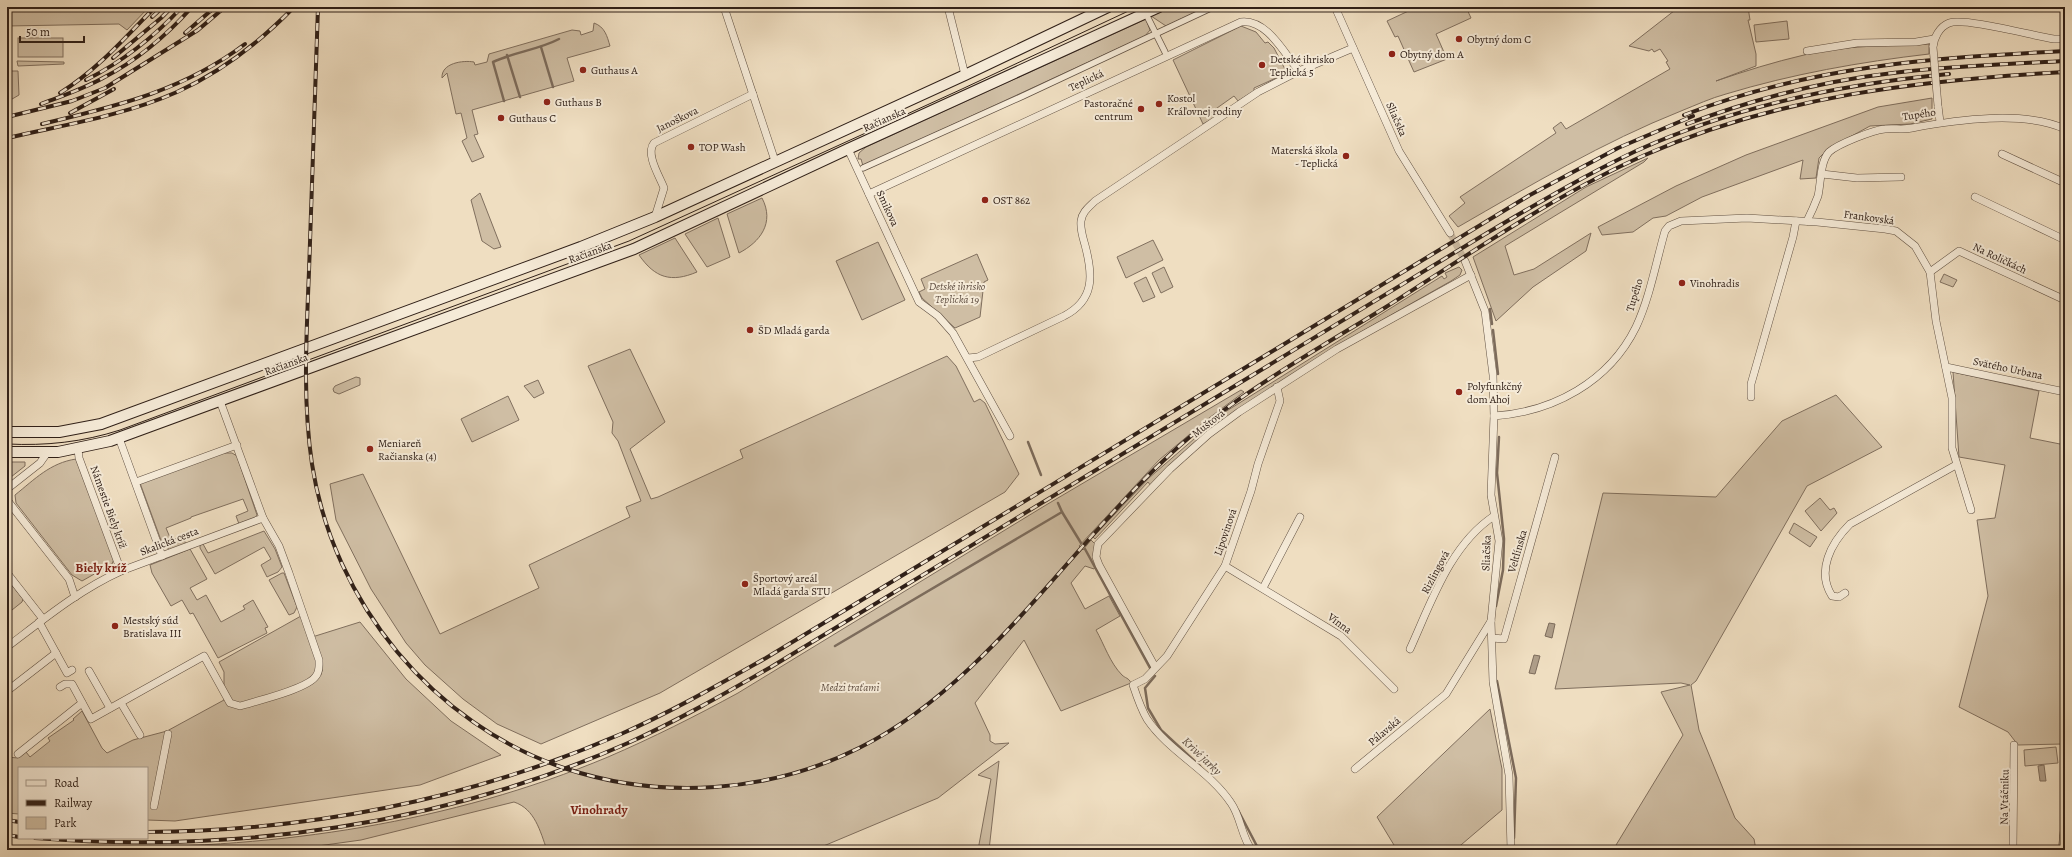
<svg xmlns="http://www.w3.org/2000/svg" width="2072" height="857" font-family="Alegreya,serif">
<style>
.green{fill:#cfbea4;stroke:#806f5e}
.water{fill:#ae9d88;stroke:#7c6b5b}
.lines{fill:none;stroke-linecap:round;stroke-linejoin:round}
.stream{stroke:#7c6b5b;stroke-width:2.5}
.minor-tunnel{stroke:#c9b89f;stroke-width:7;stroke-dasharray:7 3.5;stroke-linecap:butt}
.pedestrian-casing{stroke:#605042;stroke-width:7}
.minor-casing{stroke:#605042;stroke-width:8}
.secondary-casing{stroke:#302018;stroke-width:12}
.pedestrian{stroke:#f5ead7;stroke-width:5.5}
.minor{stroke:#f5ead7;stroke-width:7}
.secondary{stroke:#f5ead7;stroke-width:10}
.tram{stroke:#302018;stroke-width:1}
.rail-casing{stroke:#302018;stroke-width:4}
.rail{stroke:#f5ead7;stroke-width:2.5;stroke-dasharray:8;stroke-linecap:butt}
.minor-bridge-casing{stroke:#605042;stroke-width:8;stroke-linecap:butt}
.minor-bridge{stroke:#f5ead7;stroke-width:7}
.poi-dot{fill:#8f2418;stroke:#f5ead7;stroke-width:1.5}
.labels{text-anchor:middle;stroke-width:4;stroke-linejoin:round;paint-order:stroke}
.poi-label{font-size:11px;fill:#302018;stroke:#f5ead7;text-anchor:start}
.street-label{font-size:11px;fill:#302018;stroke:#f5ead7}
.park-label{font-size:11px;font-style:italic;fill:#604f42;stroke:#f5ead7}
.water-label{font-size:12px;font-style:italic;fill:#5c4c3f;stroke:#f5ead7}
.quarter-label{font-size:13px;font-weight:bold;fill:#7a1f14;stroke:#f5ead7}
</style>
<rect width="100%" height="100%" fill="#efdec1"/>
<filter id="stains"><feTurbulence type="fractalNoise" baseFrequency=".005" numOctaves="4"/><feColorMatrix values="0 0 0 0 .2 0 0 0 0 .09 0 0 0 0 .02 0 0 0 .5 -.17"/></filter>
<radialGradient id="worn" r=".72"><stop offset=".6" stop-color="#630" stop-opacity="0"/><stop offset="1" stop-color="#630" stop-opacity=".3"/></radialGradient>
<g class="green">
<polygon points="7,7 149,7 127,30 119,24 7,26"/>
<polygon points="1170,7 1207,7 1166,26 1151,16"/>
<polygon points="1417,7 1466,7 1471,18 1436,34 1447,59 1414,72 1398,36 1395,37 1387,21"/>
<path d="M1679,7H1748L1750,20H1748L1756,54V66L1716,81C1745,71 1774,62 1804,55C1845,45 1888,46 1929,44V54C1860,62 1792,74 1726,94C1711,98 1696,105 1681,111C1603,142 1531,185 1458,227L1449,216L1465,203L1460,197L1556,133L1553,128L1561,122L1566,129L1670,69L1666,62L1668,61L1660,49L1654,52L1652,49L1649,51L1629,46Z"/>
<polygon points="1146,19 1150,30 1145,36 863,166 861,159 858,159 859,153 866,147"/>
<polygon points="1787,21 1789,39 1756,42 1754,25"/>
<path d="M594,23C605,27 607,36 610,46L567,58L574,81L472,110L478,134L474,135L484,157L472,162L462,141L467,138L461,113L456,114L447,73L442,78C441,63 463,60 474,62L475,65L487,62L489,54L572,30L580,31L581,35L593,31Z"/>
<polygon points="1241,26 1256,32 1265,43 1268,42 1274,48 1287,73 1254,88 1254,91 1238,101 1234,96 1210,113 1214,118 1203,124 1173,60"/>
<rect x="18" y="38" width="45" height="19"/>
<polygon points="17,61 64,62 64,64 18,66"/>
<polygon points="7,71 18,71 19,95 7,102"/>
<polygon points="1932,98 1932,119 1910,124 1870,126 1828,149 1819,158 1816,178 1800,179 1803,160 1702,197 1666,216 1653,218 1633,232 1602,235 1598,227 1676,186 1746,155 1878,107"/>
<polygon points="1648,158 1644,162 1505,246 1514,275 1534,269 1591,233 1586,251 1533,287 1496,321 1473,257 1586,187"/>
<polygon points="480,193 501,247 494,249 482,241 471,200"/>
<path d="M762,198C775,223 760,242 739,253L727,214Z"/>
<polygon points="718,218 730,257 707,267 685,234"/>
<path d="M675,238L697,272C671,283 655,278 639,255Z"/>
<polygon points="1153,240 1163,260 1126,278 1117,257"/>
<polygon points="878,242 905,300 862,320 836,261"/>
<polygon points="977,254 988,280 984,282 980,317 955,328 922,298 919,292 925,289 921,279"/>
<polygon points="1164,267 1173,287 1161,293 1152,273"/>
<polygon points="1459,267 1462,270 1460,275 1451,281 1361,332 1248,403 1151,486 1148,482 1095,539 1093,537 1149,478 1225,412 1442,276 1444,279 1447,277 1445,273"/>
<polygon points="1944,274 1957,280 1953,287 1940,282"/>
<polygon points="1146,277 1155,297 1143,302 1134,283"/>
<polygon points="630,349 665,422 630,449 651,499 658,497 743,458 740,450 947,356 956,366 974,402 980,399 985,403 1019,474 1005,492 660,693 541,744 497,724 463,699 425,665 406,643 371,589 336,520 330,484 363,474 440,634 539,588 529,565 630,517 626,507 641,501 618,441 612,433 613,422 588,366"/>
<polygon points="1953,372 2039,391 2030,438 2065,445 2065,688 2062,688 2063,744 2018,745 2008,732 1959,707 1988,596 1977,520 1995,518 2005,465 1959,457"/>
<polygon points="356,377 360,378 360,385 339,394 334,392 333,389 335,386"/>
<polygon points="538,380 544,393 534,398 524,386"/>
<path d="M1241,390L1244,392L1209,418L1159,460L1079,546L1083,550L1091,540L1096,545L1093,556L1096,564L1094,569L1085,566L1071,583L1085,609L1109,596L1120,616L1096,630C1104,644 1110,663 1122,675C1125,678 1129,678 1131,683L1061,711L1024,640L975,703L990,735V741L995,744L1009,743L938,798L814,850H547C540,831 535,809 514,802L361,840L289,850H109V847C279,848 450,823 608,757C652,738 696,716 738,693L1046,505Z"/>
<polygon points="1836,395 1882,447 1807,486 1696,681 1691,685 1699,730 1735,818 1754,839 1756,850 1613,850 1683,735 1661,692 1690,685 1681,683 1555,689 1603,493 1716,497 1782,421"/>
<polygon points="508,396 519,420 472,442 461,419"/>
<polygon points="222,453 232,453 237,456 257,515 255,518 239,524 236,516 248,511 243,499 191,517 191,518 166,528 171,540 183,536 186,545 171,551 162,543 140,483"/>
<path d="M76,459L114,559L112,564L82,581L72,575L16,503L15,495C35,479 50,463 76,459Z"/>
<polygon points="8,462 25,462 25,466 11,477 7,477"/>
<polygon points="1820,498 1830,510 1834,508 1837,513 1821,531 1805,511"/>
<polygon points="1794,523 1817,537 1810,547 1789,533"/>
<polygon points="264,531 275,549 282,567 278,572 269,576 267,577 261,565 271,559 264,547 215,574 200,548 200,545 203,544 208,553"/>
<polygon points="190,549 207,579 190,588 197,600 206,595 221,622 245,609 243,606 253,600 268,627 265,628 267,633 218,658 193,613 190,614 182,600 171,606 152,573 150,565"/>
<polygon points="282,573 284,573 297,607 294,613 289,615 269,580"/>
<polygon points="7,579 23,599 22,602 7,614"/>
<polygon points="301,616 309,638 360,622 406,679 451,721 501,755 420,785 175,821 147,820 147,768 19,768 19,814 7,813 7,757 18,758 26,752 30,757 50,741 48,738 74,720 73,719 82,711 102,748 107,753 133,740 167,731 224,700 224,672 219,662"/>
<polygon points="1490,709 1502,769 1502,810 1455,850 1397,850 1377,817"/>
<polygon points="2056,747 2058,763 2025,766 2024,750"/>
<polygon points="999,761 989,850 978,850 991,779 978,775"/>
</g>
<g class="water">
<polygon points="1549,623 1555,624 1552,638 1545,636"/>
<polygon points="1534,655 1540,656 1535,674 1529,673"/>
<polygon points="2044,765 2046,781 2040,781 2038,766"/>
</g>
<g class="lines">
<g class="stream">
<polyline points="541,47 553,87"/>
<polyline points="507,55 520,97"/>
<path d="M504,101L493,62C514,52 538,50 559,39"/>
<polyline points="1490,309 1492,324"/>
<polyline points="1493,330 1498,374"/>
<polyline points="1028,442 1041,475"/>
<polyline points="1062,512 1081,543"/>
<polyline points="1085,549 1150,668"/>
<polyline points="1496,606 1503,570 1504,539 1497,473 1499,437"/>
<polyline points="835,646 1062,512 1058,503"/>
<polyline points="1155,676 1145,688 1148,708 1161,730 1200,766"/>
<polyline points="1497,681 1516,778 1514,838"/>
<polyline points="1238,810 1259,850"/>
</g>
<polyline class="minor-tunnel" points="1450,233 1465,261"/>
<defs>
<g id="pedestrian">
<polyline points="1148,18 1165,52"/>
<polyline points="863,168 1023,96 1213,7"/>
</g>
<g id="minor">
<polyline points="724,7 775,161"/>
<polyline points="948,7 965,75"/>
<polyline points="1335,7 1399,151 1450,233"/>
<path d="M1933,47C1934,38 1939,27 1949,23C1964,17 2034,36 2054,39H2065"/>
<polyline points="1807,51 1857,43 1916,42 1934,39"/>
<polyline points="1938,106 1940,122"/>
<polyline points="848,149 919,302 938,316 953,333 1010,436"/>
<polyline points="2002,154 2065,183"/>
<polyline points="1822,174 1857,178 1901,177"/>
<path d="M869,194L1241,22C1267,19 1284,53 1299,71"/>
<polyline points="1975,197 2065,240"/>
<path d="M655,217L664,188C660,177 645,154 654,143L753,94"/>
<path d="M1807,221C1811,213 1815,204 1818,196C1821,183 1820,162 1829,152C1838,144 1873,130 1885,129C1894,128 1903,130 1912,128C1956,120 2024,110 2065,129"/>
<polyline points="1465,261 1485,311 1493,375 1494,416 1491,495 1499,541 1491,621 1493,682 1509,775 1511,850"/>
<polyline points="1930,272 1959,251 2065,300"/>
<path d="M968,358L978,357L1064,316C1095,300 1093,275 1085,245C1083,238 1080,229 1081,221C1082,212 1089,207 1095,201L1258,92L1299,71L1353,48"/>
<polyline points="1946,367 2065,392"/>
<polyline points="1751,397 1751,384 1793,237 1796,221"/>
<path d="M1494,416C1553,412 1609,382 1636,327C1650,297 1656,262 1665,231L1669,226L1681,221L1747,218L1817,222L1885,229L1896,231L1915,246L1930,272L1936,321L1952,398V448L1971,510"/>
<polyline points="119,438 162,556"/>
<polyline points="78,449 79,458 121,571"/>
<polyline points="136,482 237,445"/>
<polyline points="7,489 40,463 47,453"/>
<polyline points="7,500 69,579 75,597"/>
<polyline points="1225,566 1341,636 1394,689"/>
<polyline points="7,573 43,619"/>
<polyline points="1263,588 1300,517"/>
<path d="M1845,593L1839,597L1832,596C1816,571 1831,543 1850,524L1956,465"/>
<polyline points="39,622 67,673 72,670"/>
<polyline points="1492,638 1504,639 1555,457"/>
<path d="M7,647C44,619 79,590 121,571L263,518"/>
<path d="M1410,649C1431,603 1450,545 1494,516"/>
<polyline points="1155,667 1099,565 1096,557 1098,544 1170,469 1209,434 1239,412 1337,349 1471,275"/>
<polyline points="89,671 110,708"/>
<path d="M60,687L65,684H72L91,719L204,656L230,703L240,706C256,701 308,689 316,676C320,671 319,666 319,660L289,573L279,546L263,518L220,401"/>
<polyline points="7,691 56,653"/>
<polyline points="121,703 140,735"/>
<polyline points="2065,705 2065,723"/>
<polyline points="18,754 82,703"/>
<polyline points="1355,769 1446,694 1491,621"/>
<polyline points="154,806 168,734"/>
<path d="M1252,850C1242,839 1241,817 1231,803C1209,770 1169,752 1147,719C1141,709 1137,697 1133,685L1145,679L1167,656L1225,566L1251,491L1258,464L1280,401L1277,387"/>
<polyline points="2013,850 2014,745"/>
<polyline points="2062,850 2065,821"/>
</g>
<g id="secondary">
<polyline points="7,432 59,432 101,424 581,247 655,217 965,75 1108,7"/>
<polyline points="7,452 58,452 110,441 634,249 848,149 1159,7"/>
</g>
</defs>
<use href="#pedestrian" class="pedestrian-casing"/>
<use href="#minor" class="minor-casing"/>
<use href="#secondary" class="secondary-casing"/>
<use href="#pedestrian" class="pedestrian"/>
<use href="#minor" class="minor"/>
<use href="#secondary" class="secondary"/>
<path class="tram" d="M7,444C46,446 83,442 120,430L629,241L962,89L1137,7"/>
<defs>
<g id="rail">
<path d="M318,7C315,85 313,164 310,242C308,315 301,391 312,464C333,602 433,725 567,769C662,800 769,793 859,748C981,688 1064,555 1161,463C1227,399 1308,355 1386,307C1470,254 1554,195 1645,155C1778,96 1921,80 2065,72"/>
<polyline points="152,17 163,7"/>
<polyline points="185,33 215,7"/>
<polyline points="113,58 161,18 172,7"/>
<path d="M86,80C122,62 155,36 182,7"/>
<path d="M60,93C97,70 125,38 155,7"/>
<path d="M41,104C62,96 83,89 103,78C136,61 168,34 192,7"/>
<polyline points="70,113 114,89"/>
<path d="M1684,115C1811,66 1930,58 2065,51"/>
<polyline points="7,117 72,101 105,88 198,30 225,7"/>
<path d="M42,124C116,106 183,91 245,44"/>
<path d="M1687,124C1754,99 1822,81 1893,73C1950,66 2008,64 2065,61"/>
<path d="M7,138C63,125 123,116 177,92C221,72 260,42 294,7"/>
<polyline points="7,820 19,822"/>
<path d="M147,832C310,831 471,799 621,734C671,712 718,685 766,658L1530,195L1618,148L1693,116"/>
<polyline points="7,835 19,837"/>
<path d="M35,838C237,854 442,825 628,743C677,721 724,694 771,667L1482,236C1533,206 1583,176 1636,151C1735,106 1841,84 1949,74"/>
</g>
</defs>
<use href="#rail" class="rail-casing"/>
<use href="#rail" class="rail"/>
<defs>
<polyline id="minor-bridge" points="1933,47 1938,106"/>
</defs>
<use href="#minor-bridge" class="minor-bridge-casing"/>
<use href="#minor-bridge" class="minor-bridge"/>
</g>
<g class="poi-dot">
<circle cx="1459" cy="39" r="4"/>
<circle cx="1392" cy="54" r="4"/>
<circle cx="1262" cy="65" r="4"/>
<circle cx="583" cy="70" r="4"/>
<circle cx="547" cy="102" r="4"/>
<circle cx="1159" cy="104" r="4"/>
<circle cx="1141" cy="109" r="4"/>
<circle cx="501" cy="118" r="4"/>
<circle cx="691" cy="147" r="4"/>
<circle cx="1346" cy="156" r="4"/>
<circle cx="985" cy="200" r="4"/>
<circle cx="1682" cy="283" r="4"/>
<circle cx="750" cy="330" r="4"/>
<circle cx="1459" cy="392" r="4"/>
<circle cx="370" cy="449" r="4"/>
<circle cx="745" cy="584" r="4"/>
<circle cx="115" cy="626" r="4"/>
</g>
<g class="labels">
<g class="poi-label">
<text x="1467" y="43">Obytný dom C</text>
<text x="1400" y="58">Obytný dom A</text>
<text x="1270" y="63">Detské ihrisko<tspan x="1270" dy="13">Teplická 5</tspan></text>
<text x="591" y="74">Guthaus A</text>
<text x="1167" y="102">Kostol<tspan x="1167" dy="13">Kráľovnej rodiny</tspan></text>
<text x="555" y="106">Guthaus B</text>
<text x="1133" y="107" text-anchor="end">Pastoračné<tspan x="1133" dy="13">centrum</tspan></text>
<text x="509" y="122">Guthaus C</text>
<text x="699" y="151">TOP Wash</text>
<text x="1338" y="154" text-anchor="end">Materská škola<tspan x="1338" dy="13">- Teplická</tspan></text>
<text x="993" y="204">OST 862</text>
<text x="1690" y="287">Vinohradis</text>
<text x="758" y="334">ŠD Mladá garda</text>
<text x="1467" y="390">Polyfunkčný<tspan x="1467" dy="13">dom Ahoj</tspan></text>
<text x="378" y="447">Meniareň<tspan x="378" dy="13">Račianska (4)</tspan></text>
<text x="753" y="582">Športový areál<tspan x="753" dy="13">Mladá garda STU</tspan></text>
<text x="123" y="624">Mestský súd<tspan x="123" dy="13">Bratislava III</tspan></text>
</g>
<g class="street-label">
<text transform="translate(1086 80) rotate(-25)" y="4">Teplická</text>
<text transform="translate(1919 114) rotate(-9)" y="4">Tupého</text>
<text transform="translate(677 119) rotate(-26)" y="4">Janoškova</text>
<text transform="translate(884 119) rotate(-24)" y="4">Račianska</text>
<text transform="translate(1397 119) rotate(66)" y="4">Sliačska</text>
<text transform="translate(888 208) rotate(65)" y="4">Smikova</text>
<text transform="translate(1869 217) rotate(8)" y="4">Frankovská</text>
<text transform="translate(590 252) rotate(-20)" y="4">Račianska</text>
<text transform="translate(2000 258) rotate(25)" y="4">Na Roličkách</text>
<text transform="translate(1634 295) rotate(-73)" y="4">Tupého</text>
<text transform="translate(286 364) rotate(-20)" y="4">Račianska</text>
<text transform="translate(2008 368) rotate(12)" y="4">Svätého Urbana</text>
<text transform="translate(1208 423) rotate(-38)" y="4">Muštová</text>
<text transform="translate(109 507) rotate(70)" y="4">Námestie Biely kríž</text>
<text transform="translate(1225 532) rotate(-71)" y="4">Lipovinová</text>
<text transform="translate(169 541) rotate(-21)" y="4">Skalická cesta</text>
<text transform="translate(1517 551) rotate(-74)" y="4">Veltlínska</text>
<text transform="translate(1486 553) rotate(-88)" y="4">Sliačska</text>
<text transform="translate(1435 572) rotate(-62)" y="4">Rizlingová</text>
<text transform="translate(1340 623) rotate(36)" y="4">Vínna</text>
<text transform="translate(1384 731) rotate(-40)" y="4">Pálavská</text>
<text transform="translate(2004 797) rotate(-89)" y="4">Na Vtáčniku</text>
</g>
<g class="park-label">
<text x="957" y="290">Detské ihrisko<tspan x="957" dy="13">Teplická 19</tspan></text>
<text x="850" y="691">Medzi traťami</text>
</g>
<g class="water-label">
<text transform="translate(1202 756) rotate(44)" y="4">Krivé jarky</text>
</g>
<g class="quarter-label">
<text x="101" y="572">Biely kríž</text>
<text x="599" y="814">Vinohrady</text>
</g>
</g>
<rect width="2072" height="857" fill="none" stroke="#efdec1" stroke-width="24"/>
<rect x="8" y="8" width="2056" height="841" fill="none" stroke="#302018" stroke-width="2"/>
<rect x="12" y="12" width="2048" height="833" fill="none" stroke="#302018"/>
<rect x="18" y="767" width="130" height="72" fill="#f5ead7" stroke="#a6998b"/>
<rect x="26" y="780" width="20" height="6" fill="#f5ead7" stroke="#a6998b"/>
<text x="54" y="787" font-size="12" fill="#302018">Road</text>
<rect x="26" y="800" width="20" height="6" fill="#302018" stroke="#a6998b"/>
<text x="54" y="807" font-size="12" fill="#302018">Railway</text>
<rect x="26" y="817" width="20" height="12" fill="#cfbea4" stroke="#a6998b"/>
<text x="54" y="827" font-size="12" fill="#302018">Park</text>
<path d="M20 36v6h64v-6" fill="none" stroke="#302018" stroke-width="2"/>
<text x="26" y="36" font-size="12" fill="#302018" stroke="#f5ead7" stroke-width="3" paint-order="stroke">50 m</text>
<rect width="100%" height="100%" filter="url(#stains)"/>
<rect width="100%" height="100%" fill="url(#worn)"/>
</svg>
